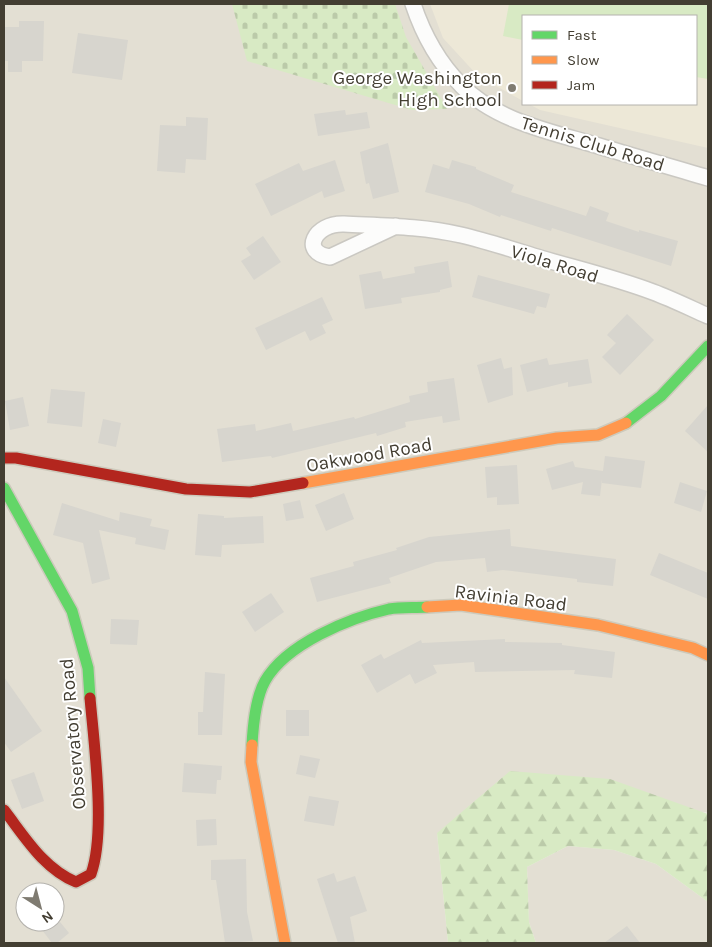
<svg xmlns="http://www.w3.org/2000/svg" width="712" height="947" font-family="Karla,sans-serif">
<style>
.residential{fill:#e3dfd3;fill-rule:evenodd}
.education{fill:#ede8d7}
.forest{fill:url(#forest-firs)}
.cemetery{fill:url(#cemetery-stones)}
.garden{fill:#d8eac4}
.building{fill:#d7d5ce}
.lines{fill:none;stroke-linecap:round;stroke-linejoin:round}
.street-casing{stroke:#cac8c2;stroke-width:18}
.fast-casing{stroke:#cdcabc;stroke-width:14}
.slow-casing{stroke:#cdcabc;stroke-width:14}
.jam-casing{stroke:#cdcabc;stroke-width:14}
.street{stroke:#fcfcfb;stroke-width:15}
.fast{stroke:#63d668;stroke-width:11}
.slow{stroke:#ff974d;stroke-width:11}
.jam{stroke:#b3261e;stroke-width:11}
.poi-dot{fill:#7f7b71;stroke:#fff;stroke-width:2}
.labels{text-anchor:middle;stroke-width:4;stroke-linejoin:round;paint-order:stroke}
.poi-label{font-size:19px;fill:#433e32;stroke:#fff;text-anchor:end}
.street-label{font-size:19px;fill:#433e32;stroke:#fff}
</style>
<defs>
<pattern id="forest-firs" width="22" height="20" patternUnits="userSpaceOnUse" patternTransform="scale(1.25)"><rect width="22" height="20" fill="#d8eac4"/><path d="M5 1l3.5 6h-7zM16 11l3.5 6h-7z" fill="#bbcaa9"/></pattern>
<pattern id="cemetery-stones" width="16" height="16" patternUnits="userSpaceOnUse" patternTransform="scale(1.25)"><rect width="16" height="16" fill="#d8eac4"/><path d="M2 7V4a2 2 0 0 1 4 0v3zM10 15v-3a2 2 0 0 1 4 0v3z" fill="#bbcaa9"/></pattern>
</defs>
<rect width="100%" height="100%" fill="#eeece6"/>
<g class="residential">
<path d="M4,4H708V814L706,812L437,833L448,943H4ZM523,16H696V104H523ZM25,892H55V922H25Z"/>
<polygon points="568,846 614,850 656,864 708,902 708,943 536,943 529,922 527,867"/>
</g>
<polygon class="education" points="430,4 708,4 708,148 540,110 529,104 696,104 696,16 523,16 523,101 478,76 443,38"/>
<polygon class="forest" points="510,771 610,779 708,814 708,902 656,864 614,850 568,846 527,867 529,922 536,943 448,943 437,833"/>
<polygon class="cemetery" points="232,4 395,4 406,37 447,109 412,110 247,61"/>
<polygon class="garden" points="509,4 708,4 708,79 696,77 696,16 523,16 523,40 503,36"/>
<g class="building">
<polygon points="19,21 44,21 43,61 22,61 22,72 8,72 8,61 4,61 4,27 19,27"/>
<polygon points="78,33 128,40 122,80 72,73"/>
<polygon points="345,110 346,115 367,112 370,128 318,136 314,114"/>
<polygon points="186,117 208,118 206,160 186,159 185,173 157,171 160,125 186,126"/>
<polygon points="388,143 399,192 373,199 369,183 366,184 360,152"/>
<polygon points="335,160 345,191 324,198 322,191 271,216 255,184 299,163 303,171"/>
<polygon points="452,160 476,167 476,169 514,185 511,192 586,216 590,206 609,213 606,221 639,232 639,230 678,241 671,266 552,228 551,231 501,215 500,217 469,204 425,192 433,164 449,169"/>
<polygon points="263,236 281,262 254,280 241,261 251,255 246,248"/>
<polygon points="448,261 452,287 440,290 440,292 401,298 402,303 365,309 359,275 381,271 383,279 415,273 414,267"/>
<polygon points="478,275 550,294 546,308 537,306 534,314 472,297"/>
<polygon points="322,297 333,320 322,325 326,333 310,341 305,331 266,350 255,328"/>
<polygon points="627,314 654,340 620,375 602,357 616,343 607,335"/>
<polygon points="501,358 504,369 512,367 513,395 488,403 477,365"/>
<polygon points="547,358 549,365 588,359 592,383 568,387 568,382 527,392 520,365"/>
<polygon points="454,378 460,420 443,423 442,416 405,422 406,427 377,436 376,433 272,458 271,456 222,462 217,429 255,424 256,431 291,423 293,431 354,417 355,419 410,402 409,396 428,392 427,382"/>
<polygon points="51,389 85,392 82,427 47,423"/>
<polygon points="23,397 29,426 10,430 5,401"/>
<polygon points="708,405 708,452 685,431"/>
<polygon points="103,419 121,423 116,447 98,443"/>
<polygon points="605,456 645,461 641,488 602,483 602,479 600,496 581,494 583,482 552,490 546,469 573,461 575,467 603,471"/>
<polygon points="517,465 519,504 497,505 497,497 487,498 485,467"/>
<polygon points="680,482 707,491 701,512 674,503"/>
<polygon points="344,493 354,519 326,531 315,505"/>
<polygon points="300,500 304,518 286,521 283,504"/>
<polygon points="62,503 119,521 120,512 152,519 150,526 169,530 165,550 135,544 136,538 99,530 110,579 92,584 83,543 53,535"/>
<polygon points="198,514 224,516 224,518 263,516 264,543 222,545 221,557 195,555"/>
<polygon points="510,529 511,546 616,559 613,586 577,582 577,579 503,570 487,572 485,558 436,562 389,578 391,583 317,602 310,578 354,566 353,562 397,550 396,548 429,537"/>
<polygon points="659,553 708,573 708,599 650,575"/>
<polygon points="271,593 284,612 255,632 242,612"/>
<polygon points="111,619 139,620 137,645 110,644"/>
<polygon points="505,639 505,642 562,643 562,645 615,652 612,678 574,674 575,670 475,672 474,662 433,665 437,673 415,684 410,674 377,693 361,665 381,654 384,659 421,640 422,643"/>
<polygon points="205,672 225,674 222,735 198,735 198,712 203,712"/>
<polygon points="4,677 42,731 11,752 4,742"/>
<rect x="286" y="710" width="23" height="26"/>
<polygon points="300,755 320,759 315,778 296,774"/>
<polygon points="184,763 222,766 221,780 217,780 216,794 182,792"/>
<polygon points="34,772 44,801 22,809 11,780"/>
<polygon points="309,796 339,801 334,826 304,821"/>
<polygon points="216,819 217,845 197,846 196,820"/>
<polygon points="246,859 247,912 253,941 225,943 216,880 211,880 211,860"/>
<polygon points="334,873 337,882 355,876 367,911 350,917 355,943 338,943 317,879"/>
<polygon points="36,922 60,922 69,933 57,943 52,943"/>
<polygon points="627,926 640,943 604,943"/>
</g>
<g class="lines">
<defs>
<g id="street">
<path d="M413,4C423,34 438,62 461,85C495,121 552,132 599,146C635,157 672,167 708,178"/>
<path d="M396,226L330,257C300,253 314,223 344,224C383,226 422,226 461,235C487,241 514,250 540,258C578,269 616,278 653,292C672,299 690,308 708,316"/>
</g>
<g id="fast">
<polyline points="626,423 661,396 708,346"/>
<polyline points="4,488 72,611 88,668 90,698"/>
<path d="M252,745C253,726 256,697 265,681C286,644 349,618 389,609C401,607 415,608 427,607"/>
</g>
<g id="slow">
<polyline points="303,483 557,438 598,435 626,423"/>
<polyline points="427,607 461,605 598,625 693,648 708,655"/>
<polyline points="252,745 251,762 285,943"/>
</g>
<g id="jam">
<polyline points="4,458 16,458 186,489 250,492 303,483"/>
<path d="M4,810C25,837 43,868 76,882L91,874C106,833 94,744 90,698"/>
</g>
</defs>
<use href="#street" class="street-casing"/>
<use href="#fast" class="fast-casing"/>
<use href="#slow" class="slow-casing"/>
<use href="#jam" class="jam-casing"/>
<use href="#street" class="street"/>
<use href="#fast" class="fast"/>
<use href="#slow" class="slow"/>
<use href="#jam" class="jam"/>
</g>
<circle class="poi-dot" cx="512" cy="88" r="5"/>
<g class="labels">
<g class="poi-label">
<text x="502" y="84">George Washington<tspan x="502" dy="22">High School</tspan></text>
</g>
<g class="street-label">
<text transform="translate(593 143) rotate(17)" y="7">Tennis Club Road</text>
<text transform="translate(555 263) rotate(17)" y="7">Viola Road</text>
<text transform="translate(369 454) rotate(-10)" y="7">Oakwood Road</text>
<text transform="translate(511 597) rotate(7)" y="7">Ravinia Road</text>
<text transform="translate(72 734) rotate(-95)" y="7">Observatory Road</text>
</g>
</g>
<rect width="712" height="947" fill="none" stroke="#433e32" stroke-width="10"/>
<rect x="522" y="15" width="175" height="90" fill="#ffffff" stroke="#b4b2ad"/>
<rect x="532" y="31" width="25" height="8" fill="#63d668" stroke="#b4b2ad"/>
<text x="567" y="40" font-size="15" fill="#433e32">Fast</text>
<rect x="532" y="56" width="25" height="8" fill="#ff974d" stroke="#b4b2ad"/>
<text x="567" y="65" font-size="15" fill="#433e32">Slow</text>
<rect x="532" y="81" width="25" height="8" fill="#b3261e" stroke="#b4b2ad"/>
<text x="567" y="90" font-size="15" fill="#433e32">Jam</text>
<g transform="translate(40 907) rotate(144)"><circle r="24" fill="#ffffff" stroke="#b4b2ad"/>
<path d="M0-4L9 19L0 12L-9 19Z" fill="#7f7b71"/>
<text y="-8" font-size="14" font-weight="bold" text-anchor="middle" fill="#433e32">N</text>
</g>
</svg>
